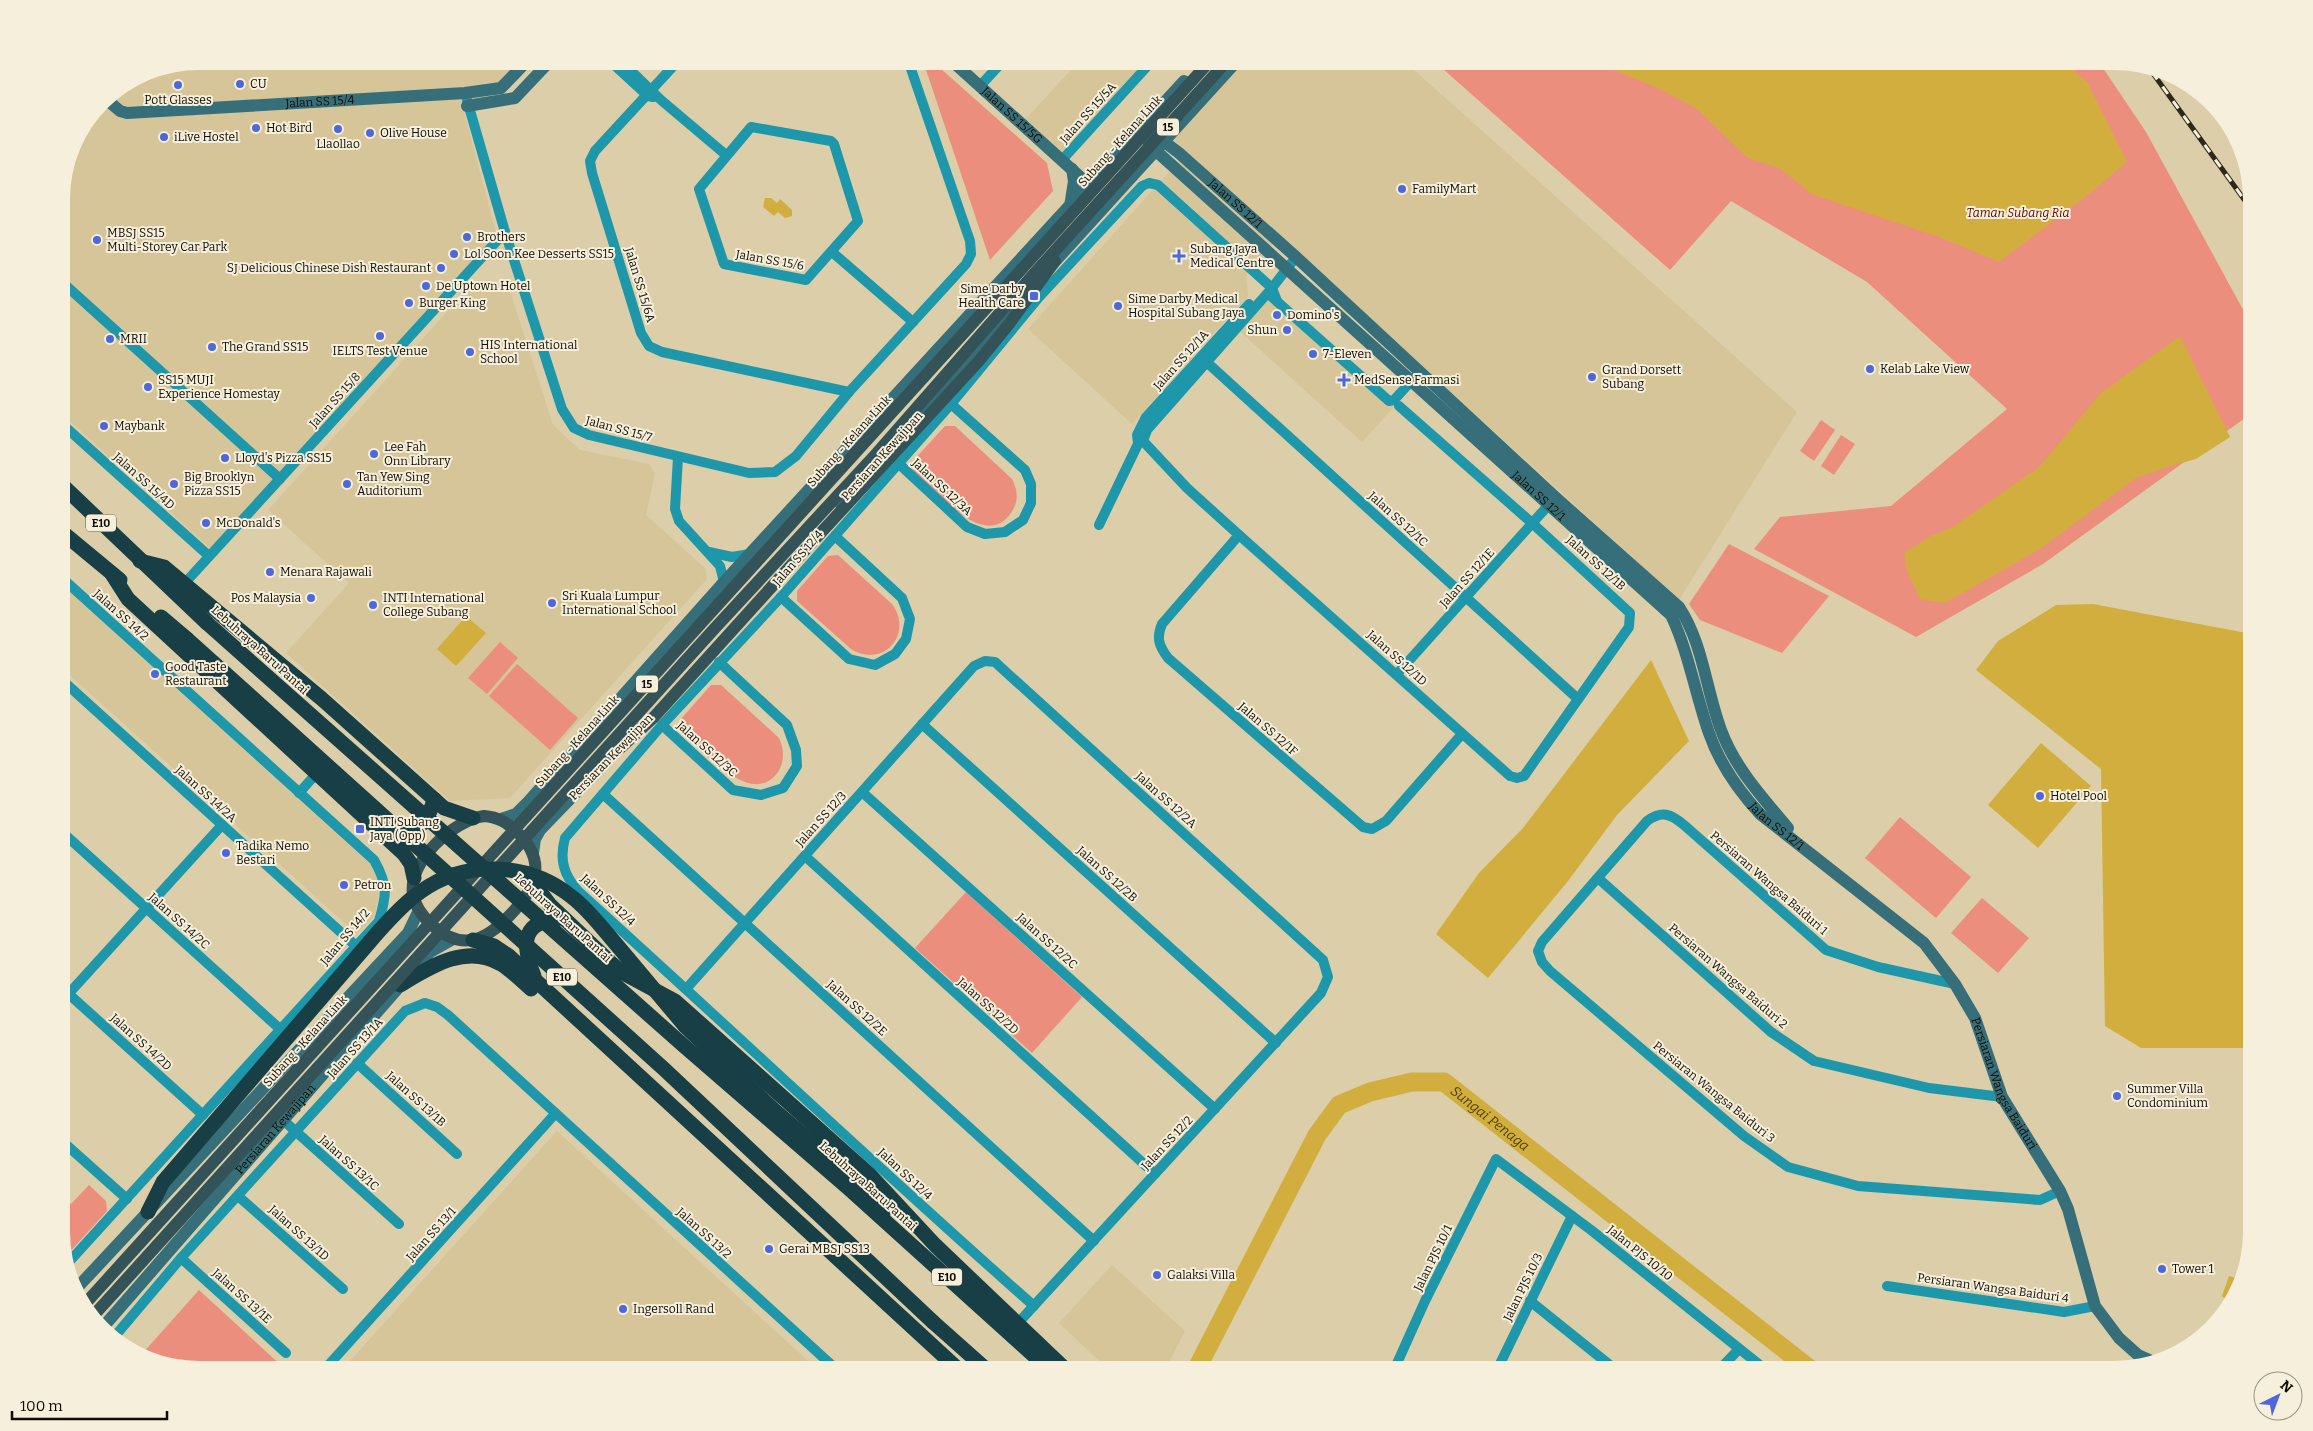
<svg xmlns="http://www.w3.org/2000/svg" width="2313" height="1431" font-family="Bitter,serif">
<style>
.built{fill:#d6c598}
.green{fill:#ec8e7d}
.water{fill:#d2ae3e}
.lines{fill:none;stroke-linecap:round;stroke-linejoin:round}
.river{stroke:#d2ae3e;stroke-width:19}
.street{stroke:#1e97aa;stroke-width:10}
.secondary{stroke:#366f79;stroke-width:12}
.primary{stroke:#335359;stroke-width:12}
.highway{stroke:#183f46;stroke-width:15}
.rail-casing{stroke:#2e281a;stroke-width:5}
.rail{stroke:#f6efdc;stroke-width:3;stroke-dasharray:9;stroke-linecap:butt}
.primary-bridge{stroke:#335359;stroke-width:12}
.highway-bridge{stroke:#183f46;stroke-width:15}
.poi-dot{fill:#4e67db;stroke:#f6efdc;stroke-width:2}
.labels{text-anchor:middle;stroke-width:4;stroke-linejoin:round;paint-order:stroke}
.shield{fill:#f6efdc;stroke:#554f43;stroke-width:1}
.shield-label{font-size:11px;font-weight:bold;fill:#100b01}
.poi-label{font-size:12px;fill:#100b01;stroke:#f6efdc;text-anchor:start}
.street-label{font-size:12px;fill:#100b01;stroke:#f6efdc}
.park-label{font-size:12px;font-style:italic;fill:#5b0500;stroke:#f6efdc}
.water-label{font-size:14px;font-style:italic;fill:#534100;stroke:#f6efdc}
</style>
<rect width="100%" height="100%" fill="#dbcea8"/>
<g class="built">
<polygon points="199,61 523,61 500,85 458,89 498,240 213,551 62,414 62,190 72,146 102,101 147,72"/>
<polygon points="1079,61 1147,61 1063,154 1025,120"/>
<polygon points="1241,61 1404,61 1797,412 1679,600 1280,236 1246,275 1248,296 1132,424 1028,329 1186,153 1173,140"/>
<polygon points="473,283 510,291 553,425 580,450 649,464 655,473 646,515 706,569 707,579 510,798 450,801 286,653 349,583 268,510"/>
<polygon points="1268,294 1394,407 1362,442 1236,328"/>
<polygon points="62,585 370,864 378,882 379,897 374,917 357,934 62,668"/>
<polygon points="557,1131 818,1370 342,1370"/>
<polygon points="1112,1265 1185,1331 1165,1370 1109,1370 1059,1323"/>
</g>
<g class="green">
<polygon points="923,61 932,61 1047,163 1053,191 990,260"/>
<polygon points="1434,61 2095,61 2105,71 2146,132 2252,326 2252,413 2043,564 1916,637 1754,549 1780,517 1891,506 2007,409 1867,282 1731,201 1670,270"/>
<polygon points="1821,420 1835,430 1814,461 1800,451"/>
<path d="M945,426H955L1012,479C1018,490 1019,502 1011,513C984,552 935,490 914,471L913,461Z"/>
<polygon points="1841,435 1855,444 1834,475 1821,466"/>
<polygon points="1729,544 1829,596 1782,653 1700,620 1689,604"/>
<path d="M838,555L892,604C914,634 883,669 851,649L797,601V591L828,556Z"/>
<polygon points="500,642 518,658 487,694 468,678"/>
<polygon points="517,664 578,718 550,750 489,696"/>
<path d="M711,685H721L779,738C784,749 785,761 778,772C751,810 702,749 680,730V720Z"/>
<polygon points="1900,817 1971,877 1936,918 1865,858"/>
<polygon points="966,892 1082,997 1032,1053 915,948"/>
<polygon points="1982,898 2029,938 1998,973 1951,933"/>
<polygon points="89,1185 106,1201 107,1211 66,1256 62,1241 62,1196 71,1204"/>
<polygon points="199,1290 283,1367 281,1370 199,1370 142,1354"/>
</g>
<g class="water">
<polygon points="1593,61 2062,61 2087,82 2127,162 2094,190 1999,262 1942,238 1814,195 1779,168 1748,158 1697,109 1660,89"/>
<polygon points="765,198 771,198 777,203 780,199 792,210 792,216 785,218 778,212 774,216 763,207"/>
<polygon points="2180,336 2230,437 2196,459 2170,466 2136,478 2040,549 1945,603 1920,599 1907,571 1904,553 1931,536 1953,527 2039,467 2101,393"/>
<polygon points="2093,604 2252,634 2252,1048 2141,1048 2105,1026 2101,769 1976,670 1998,641 2056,605"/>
<polygon points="466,616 486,633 456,666 437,649"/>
<polygon points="1651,660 1689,741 1617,815 1568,881 1488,978 1436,934 1479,873 1523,828"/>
<polygon points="2041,743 2091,786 2038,848 1988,805"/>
<polygon points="2229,1276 2239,1279 2233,1301 2230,1304 2222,1296"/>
</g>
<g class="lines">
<path class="river" id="s1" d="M1196,1370L1317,1135L1339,1105L1370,1092L1412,1082H1444L1811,1370"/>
<g class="street">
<polyline points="610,61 648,96 653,97"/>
<polyline points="621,61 661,100 726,155"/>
<polyline points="678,61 595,151 590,161 592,173 641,333 649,346 662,352 849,392"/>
<polyline points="980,86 1003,61"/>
<polyline points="465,93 505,232 562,409 574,428 589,435 749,473 775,472 796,456 849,392 966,264 971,254 970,241 911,69 907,61"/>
<polygon points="751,127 831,141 834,144 858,221 806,280 724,264 699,189"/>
<polyline points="1062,160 1152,61"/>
<polyline points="832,252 913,322"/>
<polyline points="62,282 280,479"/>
<polyline points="1272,297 1389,401 1394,400 1415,377"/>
<polyline points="1201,357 1578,699"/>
<polyline points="62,424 209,556"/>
<polyline points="1143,441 1187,488 1239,535 1510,776 1517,778 1524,776 1629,627 1630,613 1532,523 1399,406"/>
<polyline points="1143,441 1147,430 1272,288 1296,257"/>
<polyline points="1138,443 1137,435 1146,417 1249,304"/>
<polyline points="678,457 675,509 679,521 720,566 724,582"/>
<polyline points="898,463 967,527 985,534 1005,532 1023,520 1031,503 1031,484 1025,470 951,404"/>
<polyline points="1099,525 1138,444 1143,441"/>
<path d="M1239,535L1162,624C1156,638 1159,646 1168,658L1363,827L1372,829L1386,821L1462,734"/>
<polyline points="709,552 732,557 750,554"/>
<path d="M62,578L374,860C388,885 387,894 379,921L68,1263"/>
<polyline points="184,584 505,232"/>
<polyline points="781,597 849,659 875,665 895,654 906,639 910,619 902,598 835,536"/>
<polyline points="1397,674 1553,500"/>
<polyline points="62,680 356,946"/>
<polyline points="922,724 1276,1043"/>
<polyline points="662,725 733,790 761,795 783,788 797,766 796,750 787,725 719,662"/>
<polyline points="862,792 1215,1109"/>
<polyline points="299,793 316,774"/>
<polyline points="603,794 1094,1241"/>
<polyline points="62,832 280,1029"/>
<polyline points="805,856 1155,1174"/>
<polyline points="1599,879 1771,1032 1814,1061 1929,1088 2002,1097"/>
<path d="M1955,984L1878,967L1826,950L1684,825C1671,814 1662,810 1647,821L1542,942L1538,951L1542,962L1550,971L1744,1136L1788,1167L1858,1186L2040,1200L2060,1191"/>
<polyline points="62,988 203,1115"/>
<polyline points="686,989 974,666 985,661 995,662 1323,960 1328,977 1321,993 1018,1323"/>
<polyline points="62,1001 222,825"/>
<polyline points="357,1063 457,1154"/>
<polyline points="283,1120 399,1224"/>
<polyline points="62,1141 127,1199"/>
<polyline points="238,1196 343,1289"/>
<polyline points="181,1258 286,1353"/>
<polyline points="1887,1286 2064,1312 2095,1306"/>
<polyline points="1530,1301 1616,1370"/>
<path d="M1034,1306C880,1170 731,1029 578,891C564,875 559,860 565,838L662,725L781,597L951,404L1039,297L1142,186L1149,183L1158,185L1272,288L1277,301"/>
<polyline points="115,1336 181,1258 405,1011 425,1003 437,1007 448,1015 837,1370"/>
<polyline points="324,1370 555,1114"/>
<polyline points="1394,1370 1425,1301 1496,1159 1591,1230 1766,1370"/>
<polyline points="1497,1370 1572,1216"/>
<polyline points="1719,1370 1739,1349"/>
</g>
<g class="secondary">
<path id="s2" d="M952,61L1089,185"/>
<path id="s3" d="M106,99L120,111L127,113L465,93L501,88L527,61"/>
<polyline points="467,106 515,98 550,61"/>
<path id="s4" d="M1146,122L1143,135L1155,150L1671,615C1689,653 1695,693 1709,733C1719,762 1739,791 1760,814L1924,943L1955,984L1975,1018L2002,1097L2060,1191L2068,1209L2095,1306L2119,1338L2138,1355L2149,1360"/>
<path id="s5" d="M1150,131L1179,153L1296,257L1555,497L1679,607C1703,643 1706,690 1721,730C1735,768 1763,798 1788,828"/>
<polyline points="1070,207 1074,181 1072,169"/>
<polyline points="1049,268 1237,61"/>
<polyline points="901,434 1018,304"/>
<polyline points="840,503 875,464"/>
<polyline points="501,819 516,814 528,802 724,582 1184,81"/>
<polyline points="533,853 535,839 540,830 626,741"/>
<polyline points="421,962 430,952 453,939"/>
<polyline points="76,1289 408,933 419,910"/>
<path id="s6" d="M104,1326L406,979"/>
</g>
<g class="primary">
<polyline points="619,749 654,717 805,550"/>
<path d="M484,816C499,817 507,823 517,832C547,861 537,887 511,914C487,940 463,952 433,926C424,918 415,907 413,894C408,861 454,820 484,816Z"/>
</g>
<g class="highway">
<polyline points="62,485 207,623"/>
<polyline points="62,532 120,580"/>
<polyline points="140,561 164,567 322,699 444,808 473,818"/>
<polyline points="112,574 128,599 404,854 411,864 414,878"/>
<polyline points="161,617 187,639"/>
<path d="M397,845C414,834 430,820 434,799"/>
<polyline points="535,879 541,893 550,905 611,963 623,973 675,1001 870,1175 935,1245 1066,1370"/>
<polyline points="473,940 494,946 509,956 959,1370"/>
<path d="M534,976C524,950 518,922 556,920"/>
<path d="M400,985C430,967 466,943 501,964C512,971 522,981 531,989"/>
<polyline points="685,1026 775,1111 889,1208"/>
<polyline points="845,1185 1050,1370"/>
<polyline points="148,1212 163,1182 379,931"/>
<polyline points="933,1322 987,1370"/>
</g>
<defs>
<polyline id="rail" points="2152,72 2251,209"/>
</defs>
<use href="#rail" class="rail-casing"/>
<use href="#rail" class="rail"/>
<g class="primary-bridge">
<polyline points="805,550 978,362 1009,324 1055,261"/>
<polyline points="84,1305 1210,61"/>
<polyline points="94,1315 715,628 877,453 1032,276 1227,61"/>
</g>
<g class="highway-bridge">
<polyline points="207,623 683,1045 845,1185"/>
<polyline points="187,639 664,1069 933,1322"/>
<path d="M379,931C392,917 404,903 420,892C465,859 529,862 572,897C589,910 602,928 616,944C639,971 662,999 685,1026"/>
</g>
</g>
<g class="poi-dot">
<circle cx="240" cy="84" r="5"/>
<circle cx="178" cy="85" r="5"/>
<circle cx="256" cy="128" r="5"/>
<circle cx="338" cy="129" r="5"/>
<circle cx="370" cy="133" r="5"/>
<circle cx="164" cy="137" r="5"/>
<circle cx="1402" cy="189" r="5"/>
<circle cx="467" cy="237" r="5"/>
<circle cx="97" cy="240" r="5"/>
<circle cx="454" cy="254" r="5"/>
<path d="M1176.5 248.5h5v5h5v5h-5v5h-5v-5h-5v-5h5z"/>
<circle cx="441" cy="268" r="5"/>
<circle cx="426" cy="286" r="5"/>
<rect x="1029" y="291" width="10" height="10" rx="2.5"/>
<circle cx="409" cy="303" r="5"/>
<circle cx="1118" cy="306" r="5"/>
<circle cx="1277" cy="315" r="5"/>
<circle cx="1287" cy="330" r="5"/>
<circle cx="380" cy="336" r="5"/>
<circle cx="110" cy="339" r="5"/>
<circle cx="212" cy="347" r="5"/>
<circle cx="470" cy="352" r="5"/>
<circle cx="1313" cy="354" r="5"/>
<circle cx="1870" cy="369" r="5"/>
<circle cx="1592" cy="377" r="5"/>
<path d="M1341.5 372.5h5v5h5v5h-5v5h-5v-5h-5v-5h5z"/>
<circle cx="148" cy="387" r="5"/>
<circle cx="104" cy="426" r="5"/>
<circle cx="374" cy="454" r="5"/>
<circle cx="225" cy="458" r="5"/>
<circle cx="174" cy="484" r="5"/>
<circle cx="347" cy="484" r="5"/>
<circle cx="206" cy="523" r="5"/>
<circle cx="270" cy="572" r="5"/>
<circle cx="311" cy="598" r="5"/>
<circle cx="552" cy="603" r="5"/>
<circle cx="373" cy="605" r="5"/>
<circle cx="155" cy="674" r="5"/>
<circle cx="2040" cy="796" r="5"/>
<rect x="355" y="824" width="10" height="10" rx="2.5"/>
<circle cx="226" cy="853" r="5"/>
<circle cx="344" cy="885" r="5"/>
<circle cx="2117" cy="1096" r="5"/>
<circle cx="769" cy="1249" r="5"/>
<circle cx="2162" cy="1269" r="5"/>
<circle cx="1157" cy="1275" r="5"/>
<circle cx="623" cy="1309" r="5"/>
</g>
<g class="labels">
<g class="shield">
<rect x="1157" y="118.5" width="22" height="17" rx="4"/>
<rect x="86" y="514.5" width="30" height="17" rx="4"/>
<rect x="636" y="675.5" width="22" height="17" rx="4"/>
<rect x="547" y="968.5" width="30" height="17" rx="4"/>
<rect x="932" y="1268.5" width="30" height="17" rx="4"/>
</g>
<g class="shield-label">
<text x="1168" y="131">15</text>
<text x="101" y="527">E10</text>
<text x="647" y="688">15</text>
<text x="562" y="981">E10</text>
<text x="947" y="1281">E10</text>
</g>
<g class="poi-label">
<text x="250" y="88">CU</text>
<text x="178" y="104" text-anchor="middle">Pott Glasses</text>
<text x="266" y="132">Hot Bird</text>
<text x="380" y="137">Olive House</text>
<text x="174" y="141">iLive Hostel</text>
<text x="338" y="148" text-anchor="middle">Llaollao</text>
<text x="1412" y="193">FamilyMart</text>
<text x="107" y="237">MBSJ SS15<tspan x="107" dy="14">Multi-Storey Car Park</tspan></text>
<text x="477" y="241">Brothers</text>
<text x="1190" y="253">Subang Jaya<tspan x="1190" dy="14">Medical Centre</tspan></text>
<text x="464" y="258">Lol Soon Kee Desserts SS15</text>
<text x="431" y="272" text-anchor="end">SJ Delicious Chinese Dish Restaurant</text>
<text x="436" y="290">De Uptown Hotel</text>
<text x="1024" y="293" text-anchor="end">Sime Darby<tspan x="1024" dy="14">Health Care</tspan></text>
<text x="1128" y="303">Sime Darby Medical<tspan x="1128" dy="14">Hospital Subang Jaya</tspan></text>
<text x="419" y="307">Burger King</text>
<text x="1287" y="319">Domino's</text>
<text x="1277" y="334" text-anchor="end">Shun</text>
<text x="120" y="343">MRII</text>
<text x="480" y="349">HIS International<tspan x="480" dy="14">School</tspan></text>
<text x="222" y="351">The Grand SS15</text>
<text x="380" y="355" text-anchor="middle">IELTS Test Venue</text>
<text x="1323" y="358">7-Eleven</text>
<text x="1880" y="373">Kelab Lake View</text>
<text x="1602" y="374">Grand Dorsett<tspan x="1602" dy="14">Subang</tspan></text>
<text x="158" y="384">SS15 MUJI<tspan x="158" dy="14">Experience Homestay</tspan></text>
<text x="1354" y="384">MedSense Farmasi</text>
<text x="114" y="430">Maybank</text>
<text x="384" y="451">Lee Fah<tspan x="384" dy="14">Onn Library</tspan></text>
<text x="235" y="462">Lloyd's Pizza SS15</text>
<text x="184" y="481">Big Brooklyn<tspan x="184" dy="14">Pizza SS15</tspan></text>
<text x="357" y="481">Tan Yew Sing<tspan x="357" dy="14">Auditorium</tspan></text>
<text x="216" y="527">McDonald's</text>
<text x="280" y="576">Menara Rajawali</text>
<text x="562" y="600">Sri Kuala Lumpur<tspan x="562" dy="14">International School</tspan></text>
<text x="301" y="602" text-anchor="end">Pos Malaysia</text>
<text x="383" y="602">INTI International<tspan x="383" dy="14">College Subang</tspan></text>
<text x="165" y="671">Good Taste<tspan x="165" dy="14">Restaurant</tspan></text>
<text x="2050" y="800">Hotel Pool</text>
<text x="370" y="826">INTI Subang<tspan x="370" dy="14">Jaya (Opp)</tspan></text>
<text x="236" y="850">Tadika Nemo<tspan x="236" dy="14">Bestari</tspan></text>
<text x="354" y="889">Petron</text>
<text x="2127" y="1093">Summer Villa<tspan x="2127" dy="14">Condominium</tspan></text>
<text x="779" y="1253">Gerai MBSJ SS13</text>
<text x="2172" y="1273">Tower 1</text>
<text x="1167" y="1279">Galaksi Villa</text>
<text x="633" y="1313">Ingersoll Rand</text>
</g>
<g class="street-label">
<text dy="4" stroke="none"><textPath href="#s3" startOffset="219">Jalan SS 15/4</textPath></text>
<text transform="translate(1088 113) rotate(-48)" y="4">Jalan SS 15/5A</text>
<text dy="4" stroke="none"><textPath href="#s2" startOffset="81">Jalan SS 15/5G</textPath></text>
<text transform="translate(1120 141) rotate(-48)" y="4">Subang - Kelana Link</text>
<text dy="4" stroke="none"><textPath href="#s5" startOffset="112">Jalan SS 12/1</textPath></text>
<text transform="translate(770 260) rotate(10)" y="4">Jalan SS 15/6</text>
<text transform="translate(640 285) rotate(73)" y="4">Jalan SS 15/6A</text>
<text transform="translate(1181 360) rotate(-48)" y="4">Jalan SS 12/1A</text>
<text transform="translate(335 400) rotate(-48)" y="4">Jalan SS 15/8</text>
<text transform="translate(619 429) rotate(15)" y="4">Jalan SS 15/7</text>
<text transform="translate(849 441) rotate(-48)" y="4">Subang - Kelana Link</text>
<text transform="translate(882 456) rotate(-48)" y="4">Persiaran Kewajipan</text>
<text transform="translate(144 481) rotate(42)" y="4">Jalan SS 15/4D</text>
<text transform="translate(942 487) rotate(43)" y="4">Jalan SS 12/3A</text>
<text dy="4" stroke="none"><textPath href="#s4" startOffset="549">Jalan SS 12/1</textPath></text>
<text transform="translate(1398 519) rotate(42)" y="4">Jalan SS 12/1C</text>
<text transform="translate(798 558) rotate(-49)" y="4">Jalan SS 12/4</text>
<text transform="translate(1596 563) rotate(42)" y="4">Jalan SS 12/1B</text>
<text transform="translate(1467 578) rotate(-48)" y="4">Jalan SS 12/1E</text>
<text transform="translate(121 615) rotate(42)" y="4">Jalan SS 14/2</text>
<text transform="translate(260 650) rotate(42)" y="4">Lebuhraya Baru Pantai</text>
<text transform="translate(1397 658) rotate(42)" y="4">Jalan SS 12/1D</text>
<text transform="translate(1268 729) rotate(41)" y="4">Jalan SS 12/1F</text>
<text transform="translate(577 741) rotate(-48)" y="4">Subang - Kelana Link</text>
<text transform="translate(707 749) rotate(42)" y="4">Jalan SS 12/3C</text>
<text transform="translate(611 757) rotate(-46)" y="4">Persiaran Kewajipan</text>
<text transform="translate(206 794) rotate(42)" y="4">Jalan SS 14/2A</text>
<text transform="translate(1166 800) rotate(42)" y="4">Jalan SS 12/2A</text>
<text dy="4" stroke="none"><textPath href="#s4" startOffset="968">Jalan SS 12/1</textPath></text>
<text transform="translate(821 819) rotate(-48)" y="4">Jalan SS 12/3</text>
<text transform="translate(1107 874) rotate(42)" y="4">Jalan SS 12/2B</text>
<text transform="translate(1769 883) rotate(41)" y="4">Persiaran Wangsa Baiduri 1</text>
<text transform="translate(608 900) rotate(43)" y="4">Jalan SS 12/4</text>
<text transform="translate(563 918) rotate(42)" y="4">Lebuhraya Baru Pantai</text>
<text transform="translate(179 921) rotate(42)" y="4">Jalan SS 14/2C</text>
<text transform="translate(345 937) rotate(-50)" y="4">Jalan SS 14/2</text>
<text transform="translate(1047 941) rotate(42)" y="4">Jalan SS 12/2C</text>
<text transform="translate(1728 976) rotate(41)" y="4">Persiaran Wangsa Baiduri 2</text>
<text transform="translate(988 1006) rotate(42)" y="4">Jalan SS 12/2D</text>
<text transform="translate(857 1008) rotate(42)" y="4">Jalan SS 12/2E</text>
<text transform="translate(305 1041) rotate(-48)" y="4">Subang - Kelana Link</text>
<text transform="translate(141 1042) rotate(42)" y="4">Jalan SS 14/2D</text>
<text transform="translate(355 1048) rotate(-48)" y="4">Jalan SS 13/1A</text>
<text dy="4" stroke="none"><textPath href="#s4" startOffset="1319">Persiaran Wangsa Baiduri</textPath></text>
<text transform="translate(1714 1092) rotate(39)" y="4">Persiaran Wangsa Baiduri 3</text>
<text transform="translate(416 1099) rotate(42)" y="4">Jalan SS 13/1B</text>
<text dy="4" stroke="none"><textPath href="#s6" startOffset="261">Persiaran Kewajipan</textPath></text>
<text transform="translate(1167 1143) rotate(-47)" y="4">Jalan SS 12/2</text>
<text transform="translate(349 1163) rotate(42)" y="4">Jalan SS 13/1C</text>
<text transform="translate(905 1174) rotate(43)" y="4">Jalan SS 12/4</text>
<text transform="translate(868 1186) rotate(42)" y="4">Lebuhraya Baru Pantai</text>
<text transform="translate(299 1233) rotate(42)" y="4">Jalan SS 13/1D</text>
<text transform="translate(704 1233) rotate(42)" y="4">Jalan SS 13/2</text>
<text transform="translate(431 1234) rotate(-48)" y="4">Jalan SS 13/1</text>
<text transform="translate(1640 1253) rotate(39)" y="4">Jalan PJS 10/10</text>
<text transform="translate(1433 1258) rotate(-64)" y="4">Jalan PJS 10/1</text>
<text transform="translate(1523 1287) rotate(-64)" y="4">Jalan PJS 10/3</text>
<text transform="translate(1993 1288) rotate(8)" y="4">Persiaran Wangsa Baiduri 4</text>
<text transform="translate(242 1296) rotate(42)" y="4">Jalan SS 13/1E</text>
</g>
<g class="park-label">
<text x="2018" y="217">Taman Subang Ria</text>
</g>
<g class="water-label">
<text dy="5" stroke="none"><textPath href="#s1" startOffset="469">Sungai Penaga</textPath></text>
</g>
</g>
<path d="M0 0H2313V1431H0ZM199 70H2114A129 129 0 0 1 2243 199V1232A129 129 0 0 1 2114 1361H199A129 129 0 0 1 70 1232V199A129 129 0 0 1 199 70Z" fill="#f6efdc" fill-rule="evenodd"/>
<g transform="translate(2278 1396) rotate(42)"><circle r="24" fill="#f6efdc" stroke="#9a9484"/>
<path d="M0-4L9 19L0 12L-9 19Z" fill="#4e67db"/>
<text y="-8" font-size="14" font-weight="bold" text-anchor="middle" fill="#100b01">N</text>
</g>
<path d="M12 1411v8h155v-8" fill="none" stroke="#100b01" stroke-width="2.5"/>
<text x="20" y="1411" font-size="15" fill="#100b01" stroke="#f6efdc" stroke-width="4" paint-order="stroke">100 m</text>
</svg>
